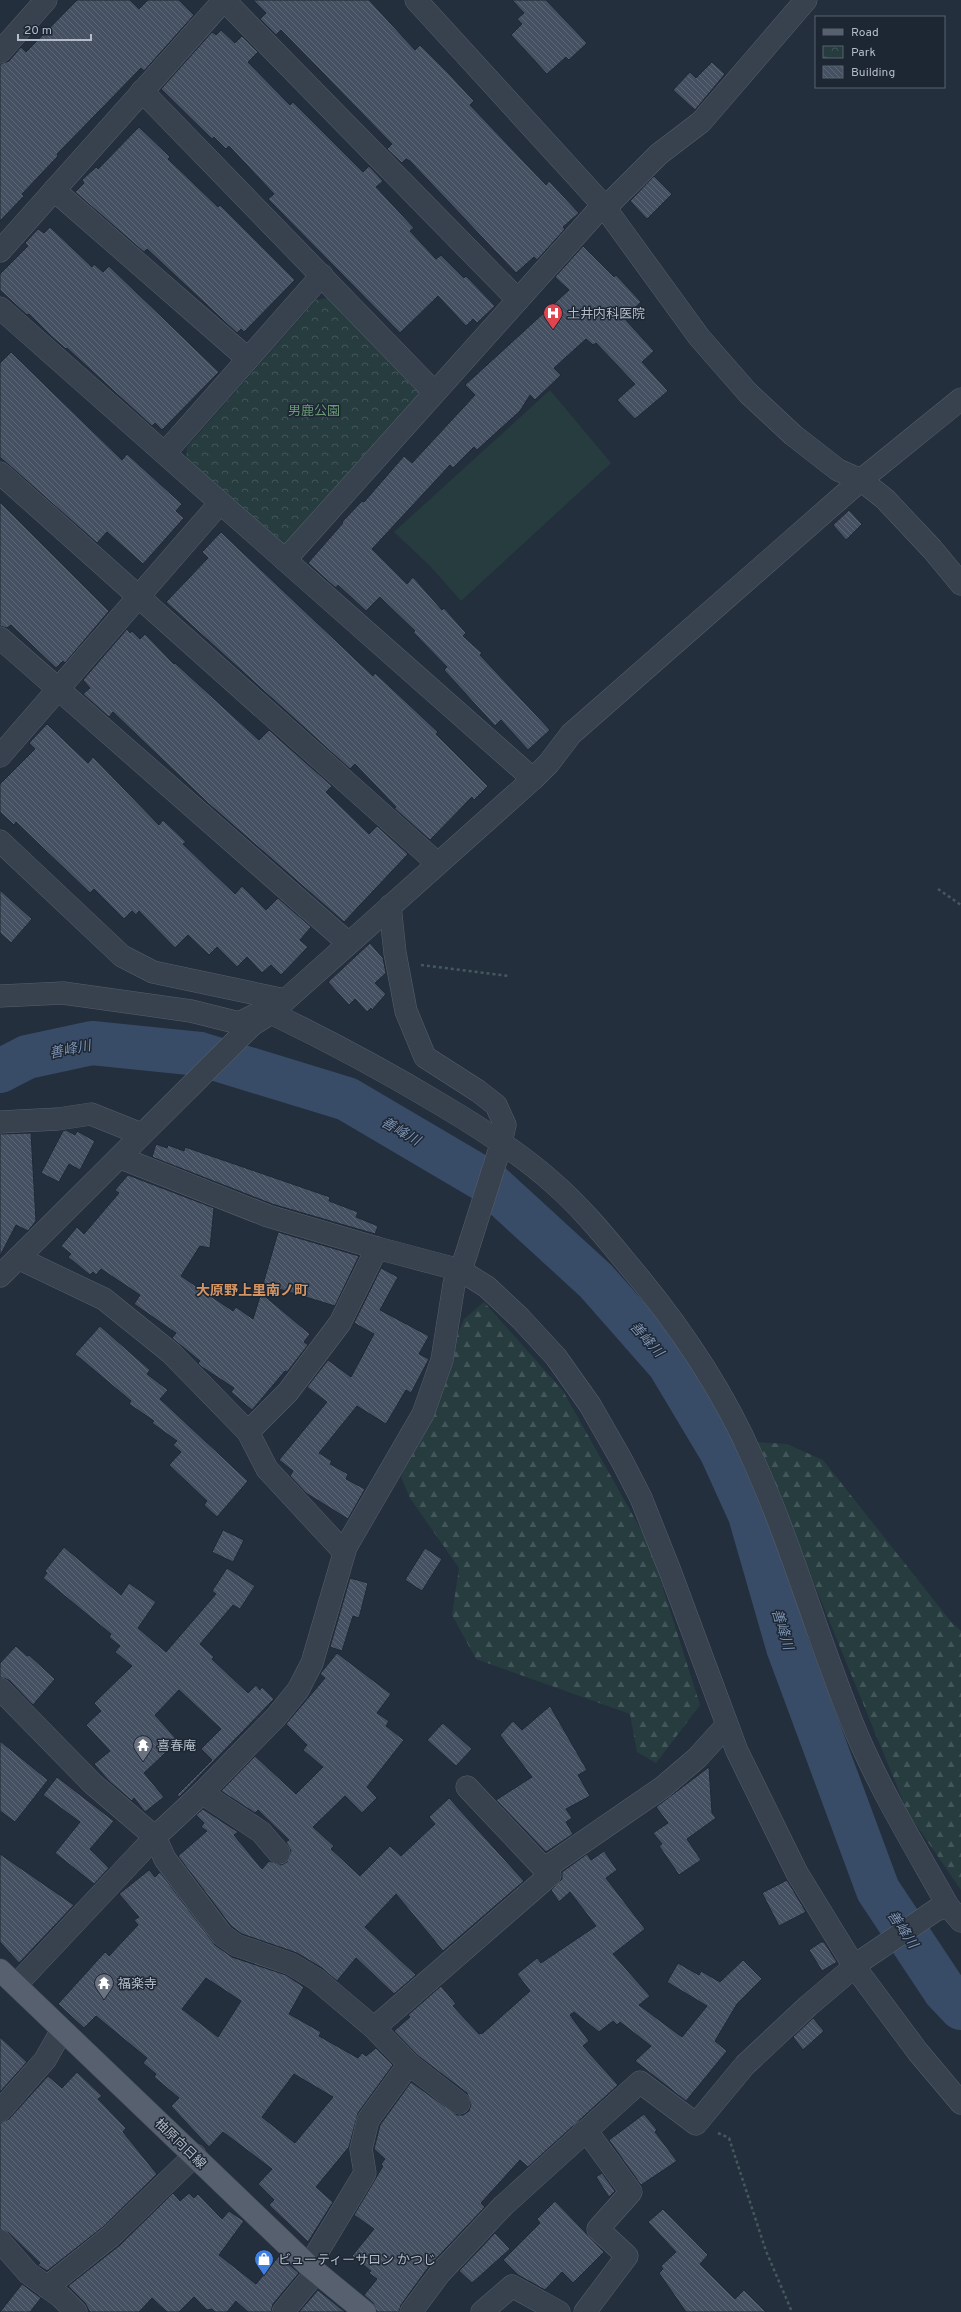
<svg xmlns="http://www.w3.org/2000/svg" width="961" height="2312" font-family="Overpass,'Noto Sans JP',sans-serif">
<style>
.forest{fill:url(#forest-firs)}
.park{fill:url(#park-crowns)}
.garden{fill:#263c3f}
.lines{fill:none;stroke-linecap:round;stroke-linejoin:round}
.river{stroke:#394c67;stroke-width:44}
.building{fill:url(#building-back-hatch);stroke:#1f2835;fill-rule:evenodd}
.minor-casing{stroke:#565f6c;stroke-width:23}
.major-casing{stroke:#414a57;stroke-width:23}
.path{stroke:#44595c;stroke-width:2.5;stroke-dasharray:3 3;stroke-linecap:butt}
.minor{stroke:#38414e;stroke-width:22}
.major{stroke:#56606e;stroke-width:22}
.labels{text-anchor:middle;stroke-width:3;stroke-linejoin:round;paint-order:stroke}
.poi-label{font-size:13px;fill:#b4bcc9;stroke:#1d2633;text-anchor:start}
.park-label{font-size:13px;fill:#6b9a76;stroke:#1d2633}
.street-label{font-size:13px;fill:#b4bcc9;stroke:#1d2633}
.water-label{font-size:14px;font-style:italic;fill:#7c92b1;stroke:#1d2633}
.neighbourhood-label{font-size:14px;font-weight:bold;fill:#d59563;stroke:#1d2633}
</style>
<defs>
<pattern id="forest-firs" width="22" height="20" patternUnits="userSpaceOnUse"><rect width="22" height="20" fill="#263c3f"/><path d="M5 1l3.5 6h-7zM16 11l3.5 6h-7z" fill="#435659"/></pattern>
<pattern id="park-crowns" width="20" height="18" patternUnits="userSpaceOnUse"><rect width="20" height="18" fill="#263c3f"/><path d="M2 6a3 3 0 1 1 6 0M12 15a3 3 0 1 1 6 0" fill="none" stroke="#435659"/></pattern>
<pattern id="building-back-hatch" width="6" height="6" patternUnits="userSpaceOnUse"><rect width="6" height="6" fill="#455162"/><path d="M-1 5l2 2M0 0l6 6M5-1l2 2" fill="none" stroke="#5d6877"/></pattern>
</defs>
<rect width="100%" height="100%" fill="#242f3e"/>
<g class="forest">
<polygon points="484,1302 563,1391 649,1544 700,1705 656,1763 637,1752 630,1714 476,1659 452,1615 459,1568 410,1498 401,1477 464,1319"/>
<polygon points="756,1442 787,1444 823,1460 952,1623 961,1631 961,1890 908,1813"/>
</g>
<polygon class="park" points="327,298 419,390 417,400 290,542 279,544 186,462 187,447 316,300"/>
<polygon class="garden" points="550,390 611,463 461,601 430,566 394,532"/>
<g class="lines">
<polyline class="river" points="0,1071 27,1057 92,1043 200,1054 347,1099 488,1182 596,1281 669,1364 721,1451 750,1515 788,1647 878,1890 945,1991 961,2008"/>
</g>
<g class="building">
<polygon points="77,0 130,0 139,9 148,0 179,0 194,15 144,71 141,68 57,154 58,156 22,194 24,196 0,221 0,64 9,61 21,47 26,52"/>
<polygon points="253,0 369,0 415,50 420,45 450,75 474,101 470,105 546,185 549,181 579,213 563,227 565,229 537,260 534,257 516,273 410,161 406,159 402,163 387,149 392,144 281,30 276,35 260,19 266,13"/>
<polygon points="512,0 546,0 587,43 569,60 566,57 547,74 511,35 522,24 517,19 524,13"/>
<polygon points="221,30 235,43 242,36 258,52 248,62 290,105 293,102 363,172 369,166 383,181 376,187 414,228 410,231 436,259 441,255 464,278 466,276 495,306 477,323 473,319 466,326 438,296 400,333 268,199 274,194 229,146 226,149 214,137 212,139 161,89 212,32 216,35"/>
<polygon points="712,62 725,74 695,110 673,90 690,72 696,78"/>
<polygon points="139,127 170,157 168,159 218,207 220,205 295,280 244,332 241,329 237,333 147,249 144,252 75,192 84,183 82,180 96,167 98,169"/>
<polygon points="654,176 672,194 647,219 630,201"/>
<polygon points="50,227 92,267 94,264 103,272 109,266 219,372 162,430 155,423 152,426 67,348 66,349 51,336 29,314 27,315 0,290 0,274 28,246 25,243 38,229 44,233"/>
<polygon points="583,246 614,277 616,275 641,302 624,318 654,351 642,362 668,391 635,419 617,400 635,384 596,343 593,345 586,339 554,368 561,375 535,400 530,395 520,411 477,450 474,447 453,468 450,465 372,549 407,584 413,577 442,610 444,608 466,633 463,636 482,653 480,655 550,730 528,750 501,720 495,726 444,670 447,667 413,632 415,631 380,597 366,611 338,585 336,588 308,563 343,523 342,522 362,501 364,502 404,456 412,463 475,395 465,385 569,290 555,277"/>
<polygon points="11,352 122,460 127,454 182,504 176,511 184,518 143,564 107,532 97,543 0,457 0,363"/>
<polygon points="0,502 109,611 65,663 63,661 56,668 11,625 7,628 0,626"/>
<polygon points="849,510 862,524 846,540 833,525"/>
<polygon points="221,532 373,676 375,673 438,732 436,734 488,786 474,800 472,797 430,840 394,808 396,807 355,764 350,769 166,602 208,558 202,552"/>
<polygon points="127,629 130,633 132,631 140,639 145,634 174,664 175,663 259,740 269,730 332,786 326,792 369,834 377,826 408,854 344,922 209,804 113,712 109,717 83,694 90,688 83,680"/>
<polygon points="47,724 88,763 93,757 159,825 163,820 186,842 183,844 235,894 242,886 266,910 278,898 311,927 300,940 308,947 281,975 271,965 262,973 247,957 237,967 217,947 209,955 188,935 175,948 139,911 136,915 132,911 124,919 94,889 90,893 16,822 14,825 0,812 0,784 35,749 29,743"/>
<polygon points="0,890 32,919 11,943 0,933"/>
<polygon points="370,943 383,958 386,973 375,983 386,994 372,1010 371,1008 367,1012 355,999 349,1005 328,982"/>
<polygon points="66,1130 75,1135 77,1131 95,1141 80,1170 69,1164 59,1182 41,1173 63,1131"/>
<polygon points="31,1133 36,1221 28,1231 16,1225 0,1256 0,1134"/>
<polygon points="156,1144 167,1148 168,1145 184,1151 185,1147 330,1197 329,1201 358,1212 356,1217 378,1226 375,1234 272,1204 152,1157"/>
<polygon points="128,1175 214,1208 210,1248 200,1246 181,1276 233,1311 236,1307 253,1319 261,1293 310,1334 304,1342 308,1345 287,1372 285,1371 252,1410 231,1392 234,1388 202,1367 198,1363 200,1361 172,1338 176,1333 134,1304 140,1295 101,1269 96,1275 93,1272 90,1275 68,1257 71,1254 61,1246 77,1227 84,1234 119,1193 115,1190"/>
<polygon points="278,1232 359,1256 335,1306 263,1284"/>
<polygon points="381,1268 398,1277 380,1310 429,1336 419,1354 429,1359 411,1393 406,1390 386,1424 357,1406 319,1453 332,1461 330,1464 348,1474 346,1479 365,1489 348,1519 306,1493 290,1476 293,1471 279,1460 327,1402 307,1387 328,1360 351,1377 374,1334 354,1323"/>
<polygon points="100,1326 150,1370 147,1374 168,1390 160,1399 248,1481 217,1517 204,1505 207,1501 169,1465 181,1452 173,1445 177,1441 152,1423 154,1421 129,1404 131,1401 75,1354"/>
<polygon points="223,1530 244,1540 233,1562 212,1552"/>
<polygon points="64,1547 121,1595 129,1583 156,1602 138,1628 166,1652 216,1594 212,1591 227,1568 255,1586 240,1609 233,1605 200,1644 214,1657 212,1659 248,1693 256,1685 260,1690 262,1687 274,1699 179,1797 177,1795 212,1760 201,1749 221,1729 179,1690 155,1715 178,1741 144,1773 164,1797 145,1812 134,1798 132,1801 109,1781 94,1764 110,1751 86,1725 101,1711 94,1703 132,1666 115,1652 120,1646 109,1637 111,1634 43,1578 47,1573 45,1571"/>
<polygon points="425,1548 442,1559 422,1591 405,1580"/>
<polygon points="350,1578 368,1583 359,1618 353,1616 342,1651 330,1647"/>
<polygon points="16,1646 27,1656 29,1655 55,1679 33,1705 9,1680 0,1677 0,1663"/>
<polygon points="337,1653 391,1694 377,1713 389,1721 386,1726 404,1740 367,1787 377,1798 362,1813 345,1796 313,1827 334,1846 331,1849 360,1876 390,1846 401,1856 435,1824 429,1817 449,1798 524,1881 443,1951 396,1894 365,1927 416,1975 394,1994 356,1958 337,1981 322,1968 297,1953 242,1934 231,1926 178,1856 207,1831 201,1827 204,1823 196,1815 203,1809 238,1832 234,1835 262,1869 269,1861 281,1865 287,1862 291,1851 286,1842 289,1840 258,1810 255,1813 221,1791 255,1756 296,1794 323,1767 303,1750 307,1745 286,1724 325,1678 320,1674"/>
<polygon points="550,1706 587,1770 578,1775 590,1796 566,1809 572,1818 566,1822 573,1834 546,1852 496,1800 532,1777 500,1735 513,1721 522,1730"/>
<polygon points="443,1723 472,1749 456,1766 427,1740"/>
<polygon points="0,1741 48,1780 15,1822 0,1811"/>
<polygon points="709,1767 712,1813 716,1818 687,1839 701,1860 679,1875 659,1846 662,1844 653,1833 668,1823 656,1807"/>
<polygon points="57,1777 114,1821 90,1849 109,1868 94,1884 55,1853 80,1822 43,1795"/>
<polygon points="604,1851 617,1870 606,1878 645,1929 613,1954 650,1996 639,2005 682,2037 707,2006 667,1982 678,1963 699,1975 701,1971 720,1982 743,1960 762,1979 737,2004 715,2041 727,2051 686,2101 635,2061 651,2046 620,2022 617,2025 613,2021 599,2032 574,2012 570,2015 589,2041 583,2046 618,2085 528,2167 520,2160 481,2203 485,2207 430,2265 401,2305 399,2312 377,2312 373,2303 364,2295 377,2279 369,2273 371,2271 352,2256 374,2229 354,2215 383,2166 381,2164 385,2159 374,2149 380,2125 411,2082 457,2115 463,2115 469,2111 471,2104 467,2093 417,2055 394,2031 410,2017 408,2015 441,1986 456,2004 453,2006 479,2034 483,2033 530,1991 517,1974 537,1958 541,1963 596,1926 570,1892 559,1902 551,1890 562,1879 562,1872 587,1854 591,1860"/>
<polygon points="0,1854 74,1905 19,1963 0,1942"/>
<path d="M149,1870L155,1877L160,1872L215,1945L232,1957L286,1975L304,1987L289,2014L321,2032L319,2036L358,2058L362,2053L366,2056L376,2048L393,2065L358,2113L349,2147L316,2187L333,2202L308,2242L269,2205L274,2200L258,2184L272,2169L223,2132L209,2147L171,2106L179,2098L154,2077L156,2074L143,2063L147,2058L96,2016L84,2028L58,2004L105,1952L109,1956L138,1925L134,1920L139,1917L119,1894ZM206,1978L241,2001L218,2037L182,2009ZM294,2074L333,2097L295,2143L262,2117Z"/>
<polygon points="787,1880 806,1912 779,1926 762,1893"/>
<polygon points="821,1942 824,1942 837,1962 822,1971 809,1950"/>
<polygon points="813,2018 824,2031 803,2050 793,2037"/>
<polygon points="0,2037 27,2062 0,2092"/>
<polygon points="77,2072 102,2096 98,2099 126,2128 123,2132 157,2174 103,2227 47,2271 38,2265 40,2263 9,2233 0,2229 0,2123 9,2119 48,2076 62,2088"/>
<polygon points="644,2114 657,2130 655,2132 677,2161 641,2185 609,2140"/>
<polygon points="602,2173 615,2191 609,2197 596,2177"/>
<polygon points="173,2193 180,2201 189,2193 194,2198 198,2194 222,2219 229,2211 244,2221 219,2255 256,2284 279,2256 299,2273 273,2304 271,2312 248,2312 236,2301 227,2312 215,2312 212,2309 207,2310 194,2297 179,2312 167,2312 152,2298 139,2312 90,2312 85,2303 68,2286 120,2245"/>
<polygon points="555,2201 604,2252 573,2283 562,2272 545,2290 518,2275 503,2260 540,2223 537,2219"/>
<polygon points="663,2209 708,2255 700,2264 735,2299 744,2290 766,2312 686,2312 659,2273 663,2269 661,2266 676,2252 648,2222"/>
<polygon points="495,2233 510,2249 472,2283 459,2271"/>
<polygon points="22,2284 41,2298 30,2312 0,2312"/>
<polygon points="318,2290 345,2312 299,2312"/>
</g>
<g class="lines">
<defs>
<g id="minor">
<polyline points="224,0 518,300"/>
<polyline points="416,0 603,205 699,337 748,393 793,435 838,470 861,480 885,499 932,549 961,584"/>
<polyline points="0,52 46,0"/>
<polyline points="142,91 434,392"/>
<polyline points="54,190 248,359"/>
<polyline points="605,208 659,154 701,122 806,0"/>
<polyline points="0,251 224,0"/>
<polyline points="0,308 533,779"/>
<polyline points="165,453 322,275"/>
<polyline points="0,473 437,863"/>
<polyline points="285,560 603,205"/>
<polyline points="0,638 348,943"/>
<polyline points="0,756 220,503"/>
<polyline points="0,841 122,956 153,972 285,1000"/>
<polyline points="0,996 63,993 191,1011 239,1023 261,1012"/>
<path d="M271,1013C329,1041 385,1071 440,1104C479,1127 517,1151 551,1181C579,1205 602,1233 626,1262C676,1321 721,1386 752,1457C791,1543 816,1633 851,1720C877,1785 914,1845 948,1906"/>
<polyline points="0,1122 58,1119 91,1114 141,1134"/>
<polyline points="121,1158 268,1216 377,1248 460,1270 487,1287 520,1318 556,1357 590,1405 622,1461 641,1498 670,1571 737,1751 797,1873 854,1966 918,2052 961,2103"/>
<polyline points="18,1258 104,1299 171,1353 248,1432 267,1469 344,1552"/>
<polyline points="0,1276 252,1025 271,1013 533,779 549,763 571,734 861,480 961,399"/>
<polyline points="248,1432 288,1392 340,1323 377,1248"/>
<polyline points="0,1689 93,1784 155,1837 165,1859 222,1935 236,1945 291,1964 316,1979 374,2028 409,2064 459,2103"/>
<polyline points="202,1793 261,1832 279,1853"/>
<polyline points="544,1869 663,1787 697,1758 727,1725"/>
<polyline points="16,1985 155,1837 202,1793 276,1717 298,1690 312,1663 346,1547 423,1414 442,1360 454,1284 465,1258 499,1151 505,1125 496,1105 478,1091 425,1057 406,1011 395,953 390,906"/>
<polyline points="374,2028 550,1875 467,1787"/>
<polyline points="0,2111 45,2060 62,2030"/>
<polyline points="583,2132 591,2137 631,2192 598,2229 627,2256 585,2312"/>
<polyline points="0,2241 28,2273 61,2297 76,2312"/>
<polyline points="309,2266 365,2173 361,2149 368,2120 409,2064"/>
<polyline points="47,2287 111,2236 195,2155"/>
<polyline points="283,2312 316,2272"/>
<polyline points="411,2312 440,2273 503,2206 640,2082 696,2124 745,2065 808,2006 861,1961 936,1910 948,1906 961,1921"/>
<polyline points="482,2312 512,2286 559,2312"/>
</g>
<polyline id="major" points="0,1970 309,2266 365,2312"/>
</defs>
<use href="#minor" class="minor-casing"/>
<use href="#major" class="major-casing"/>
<g class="path">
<polyline points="938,889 961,905"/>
<polyline points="421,965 509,976"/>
<polyline points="718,2133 729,2138 766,2251 792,2312"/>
</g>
<use href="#minor" class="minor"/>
<use href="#major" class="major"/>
</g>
<defs>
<symbol id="hospital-pin" viewBox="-11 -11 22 30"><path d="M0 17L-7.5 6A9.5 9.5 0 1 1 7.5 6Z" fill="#e0444e" stroke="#1d2633"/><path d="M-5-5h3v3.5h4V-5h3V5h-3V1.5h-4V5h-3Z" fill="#fff"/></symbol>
<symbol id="temple-pin" viewBox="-11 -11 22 30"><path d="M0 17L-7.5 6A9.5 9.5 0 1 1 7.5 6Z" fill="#6b7280" stroke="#1d2633"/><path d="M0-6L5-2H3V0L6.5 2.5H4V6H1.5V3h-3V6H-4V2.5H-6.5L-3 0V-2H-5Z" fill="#fff"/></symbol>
<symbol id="shop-pin" viewBox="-11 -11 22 30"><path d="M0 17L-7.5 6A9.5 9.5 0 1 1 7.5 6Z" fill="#3f7fe0" stroke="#1d2633"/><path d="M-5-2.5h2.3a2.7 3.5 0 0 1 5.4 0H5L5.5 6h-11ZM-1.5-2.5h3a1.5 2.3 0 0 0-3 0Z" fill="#fff"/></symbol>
</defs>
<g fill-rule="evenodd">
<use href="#hospital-pin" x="542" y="302" width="22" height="30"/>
<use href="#temple-pin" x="132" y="1734" width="22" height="30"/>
<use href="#temple-pin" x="93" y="1972" width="22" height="30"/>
<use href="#shop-pin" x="253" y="2248" width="22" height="30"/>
</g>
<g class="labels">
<g class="poi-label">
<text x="567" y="318">土井内科医院</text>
<text x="157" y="1750">喜春庵</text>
<text x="118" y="1988">福楽寺</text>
<text x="278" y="2264">ビューティーサロン かつじ</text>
</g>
<g class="park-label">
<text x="314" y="415">男鹿公園</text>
</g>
<g class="street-label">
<text transform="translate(181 2143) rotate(44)" y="5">柚原向日線</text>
</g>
<g class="water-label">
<text transform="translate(70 1049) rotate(-11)" y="5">善峰川</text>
<text transform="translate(401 1131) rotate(30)" y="5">善峰川</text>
<text transform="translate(647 1339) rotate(48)" y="5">善峰川</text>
<text transform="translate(783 1629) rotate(73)" y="5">善峰川</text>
<text transform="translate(903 1929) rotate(56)" y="5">善峰川</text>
</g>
<g class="neighbourhood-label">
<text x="252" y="1295">大原野上里南ノ町</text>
</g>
</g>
<rect x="815" y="16" width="130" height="72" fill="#1d2633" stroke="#59626f"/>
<rect x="823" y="29" width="20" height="6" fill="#56606e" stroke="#59626f"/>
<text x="851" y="36" font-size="12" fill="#b4bcc9">Road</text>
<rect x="823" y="46" width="20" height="12" fill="url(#park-crowns)" stroke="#59626f"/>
<text x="851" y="56" font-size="12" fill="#b4bcc9">Park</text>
<rect x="823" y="66" width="20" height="12" fill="url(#building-back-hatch)" stroke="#59626f"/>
<text x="851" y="76" font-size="12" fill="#b4bcc9">Building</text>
<path d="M18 34v6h73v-6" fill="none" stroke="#b4bcc9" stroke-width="2"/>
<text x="24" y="34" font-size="12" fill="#b4bcc9" stroke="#1d2633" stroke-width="3" paint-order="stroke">20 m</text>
</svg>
